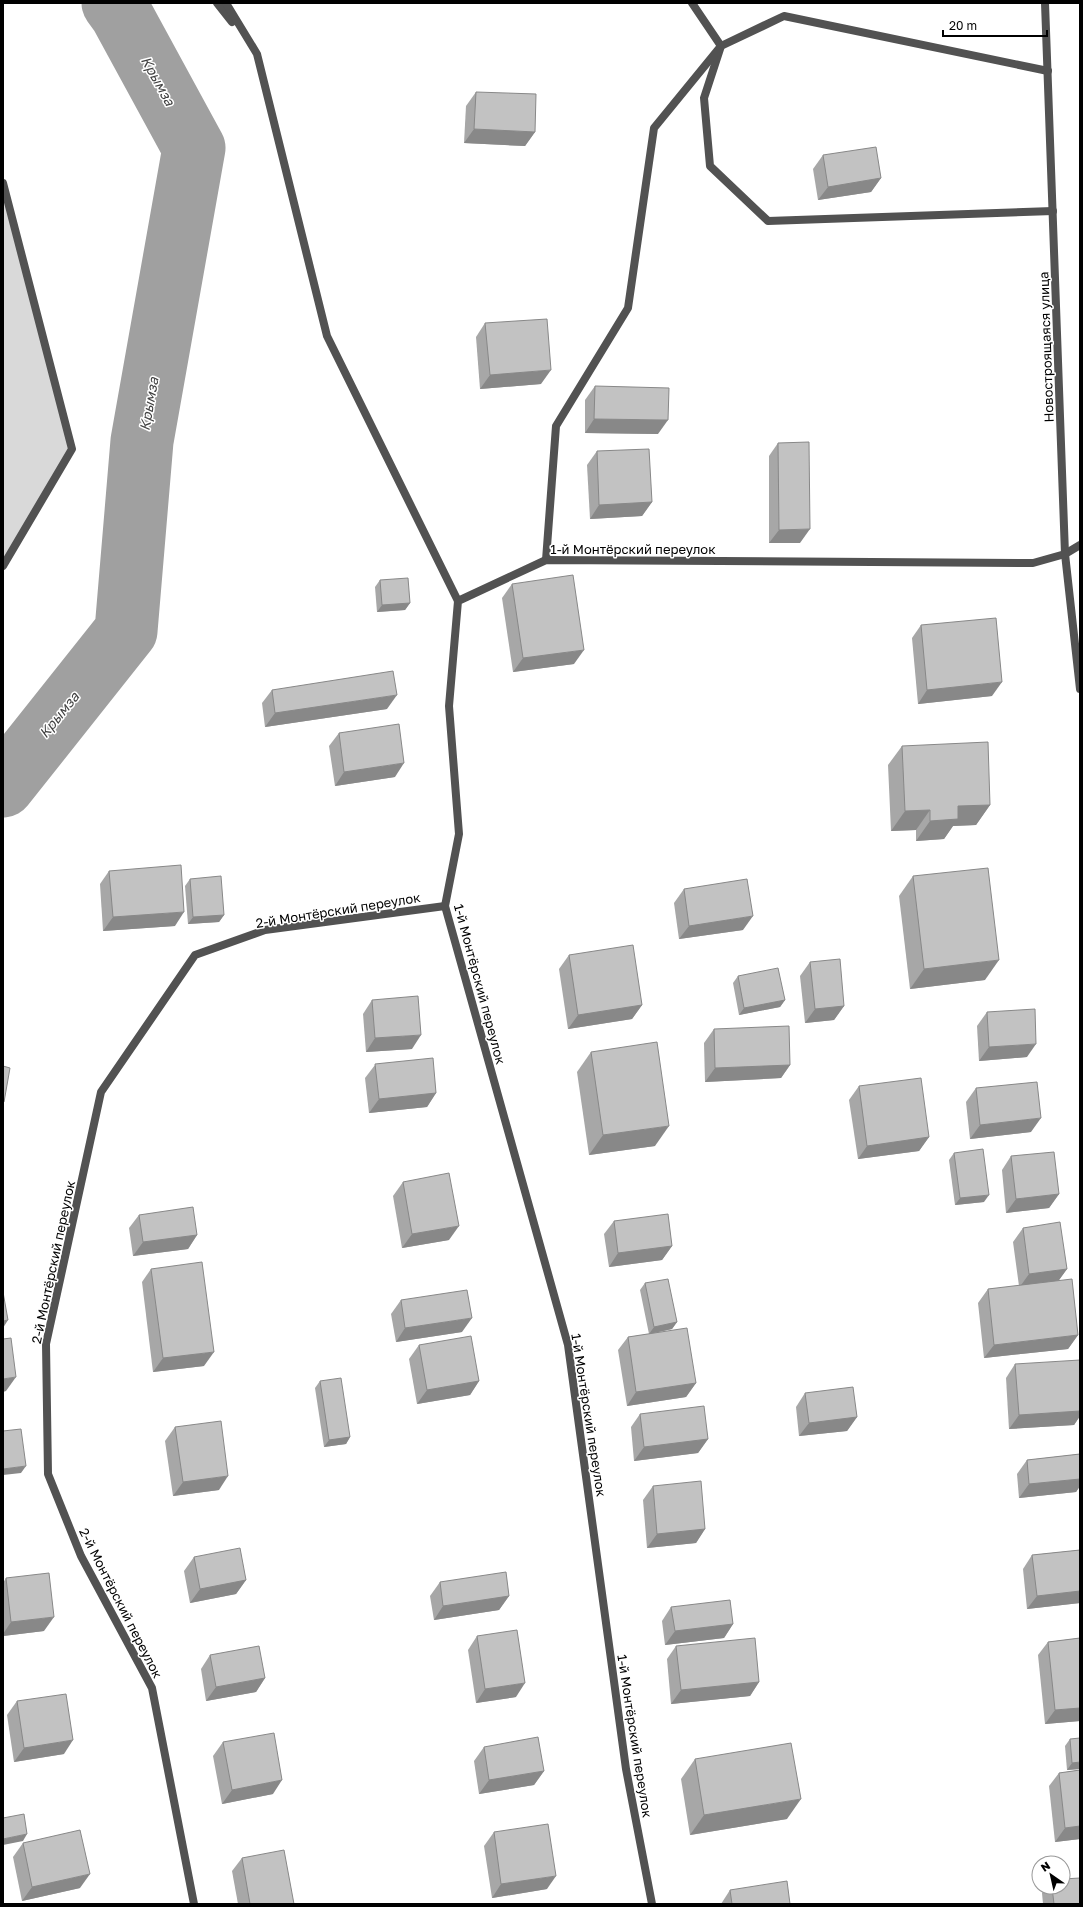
<svg xmlns="http://www.w3.org/2000/svg" width="1083" height="1907" font-family="'Golos Text',sans-serif">
<style>
.green{fill:#d9d9d9}
.lines{fill:none;stroke-linecap:round;stroke-linejoin:round}
.river{stroke:#a0a0a0;stroke-width:63}
.lane{stroke:#525252;stroke-width:8}
.street{stroke:#525252;stroke-width:8}
.wall{fill:#a7a7a7}
.shaded-wall{fill:#888}
.building{fill:#c2c2c2;stroke:#888}
.labels{text-anchor:middle;stroke-width:3;stroke-linejoin:round;paint-order:stroke}
.street-label{font-size:13px;fill:#000;stroke:#fff}
.water-label{font-size:14px;font-style:italic;fill:#414141;stroke:#fff}
</style>
<rect width="100%" height="100%" fill="#fff"/>
<polygon class="green" points="3,183 72,449 3,566"/>
<g class="lines">
<polyline class="river" points="3,786 126,631 142,441 194,148 121,14 113,3"/>
<g class="lane">
<polyline points="217,3 232,22"/>
<polyline points="226,3 257,54 327,336 458,601"/>
<polyline points="1048,71 784,16 721,46 704,98 710,166 768,221 1053,211"/>
<polyline points="3,183 72,449 3,566"/>
<polyline points="1065,554 1080,545"/>
</g>
<g class="street">
<polyline points="1045,3 1065,554 1080,689"/>
<polyline points="546,560 556,426 628,308 654,128 721,46 692,3"/>
<polyline points="194,1904 152,1688 81,1556 48,1474 46,1344 101,1092 195,955 265,930 445,906"/>
<polyline points="652,1904 626,1769 568,1345 445,906 459,834 449,706 458,601 546,560 1033,563 1065,554"/>
</g>
</g>
<g class="wall">
<polygon points="476,92 535,132 525,146 464,143 466,106"/>
<polygon points="823,155 881,178 871,192 818,200 813,169"/>
<polygon points="485,323 541,384 480,389 476,337"/>
<polygon points="595,386 658,434 585,433 585,400"/>
<polygon points="778,443 800,543 769,543 769,456"/>
<polygon points="597,451 652,502 642,516 590,519 587,465"/>
<polygon points="380,580 410,603 405,610 377,612 375,587"/>
<polygon points="512,584 574,664 513,672 502,598"/>
<polygon points="921,625 992,696 918,704 912,638"/>
<polygon points="272,690 387,709 265,727 262,703"/>
<polygon points="339,733 395,777 335,786 329,746"/>
<polygon points="902,746 990,805 976,825 953,826 944,839 916,841 916,830 891,831 888,765"/>
<polygon points="109,871 175,926 103,931 100,884"/>
<polygon points="913,876 985,980 910,989 899,896"/>
<polygon points="190,879 224,915 219,922 188,924 185,886"/>
<polygon points="684,889 743,930 679,939 674,903"/>
<polygon points="569,955 642,1005 632,1019 568,1029 559,969"/>
<polygon points="810,962 844,1006 834,1020 805,1023 800,976"/>
<polygon points="738,976 785,1000 780,1007 739,1015 733,983"/>
<polygon points="372,1000 412,1049 366,1052 363,1014"/>
<polygon points="987,1012 1027,1057 979,1061 977,1026"/>
<polygon points="714,1029 790,1065 781,1078 705,1082 704,1043"/>
<polygon points="591,1052 655,1146 589,1155 577,1072"/>
<polygon points="375,1065 436,1093 427,1107 369,1113 365,1078"/>
<polygon points="859,1086 929,1137 919,1151 858,1159 849,1100"/>
<polygon points="976,1088 1031,1132 970,1139 966,1102"/>
<polygon points="954,1153 984,1202 955,1205 949,1160"/>
<polygon points="1011,1156 1059,1194 1049,1208 1006,1213 1002,1170"/>
<polygon points="403,1182 449,1240 402,1248 393,1196"/>
<polygon points="139,1215 197,1235 188,1249 133,1256 129,1228"/>
<polygon points="614,1221 672,1246 662,1260 609,1267 604,1234"/>
<polygon points="1023,1228 1067,1269 1058,1281 1078,1335 1068,1349 984,1358 978,1303 988,1289 1019,1286 1013,1242"/>
<polygon points="151,1269 204,1366 153,1372 142,1282"/>
<polygon points="645,1283 677,1322 672,1329 659,1332 696,1383 686,1397 627,1406 618,1350 628,1337 649,1334 640,1290"/>
<polygon points="401,1300 462,1332 396,1342 391,1314"/>
<polygon points="419,1345 479,1381 470,1395 417,1404 409,1359"/>
<polygon points="1015,1364 1080,1365 1080,1416 1074,1425 1009,1429 1006,1378"/>
<polygon points="320,1381 350,1437 346,1444 324,1447 315,1388"/>
<polygon points="805,1393 857,1417 847,1431 799,1436 796,1407"/>
<polygon points="640,1414 708,1439 698,1453 634,1461 631,1427"/>
<polygon points="175,1427 219,1490 173,1496 165,1441"/>
<polygon points="1080,1454 1080,1486 1076,1492 1019,1498 1017,1474 1027,1460"/>
<polygon points="653,1486 705,1529 696,1543 647,1548 643,1500"/>
<polygon points="1080,1550 1080,1603 1027,1609 1023,1569 1032,1555"/>
<polygon points="194,1557 246,1580 236,1594 190,1603 184,1571"/>
<polygon points="6,1578 44,1631 3,1636 3,1583"/>
<polygon points="440,1582 509,1596 499,1610 434,1620 430,1596"/>
<polygon points="671,1607 733,1624 724,1638 665,1645 662,1621"/>
<polygon points="477,1636 516,1697 476,1703 468,1650"/>
<polygon points="1080,1638 1080,1721 1045,1724 1038,1655 1048,1642"/>
<polygon points="676,1646 759,1682 750,1696 671,1704 667,1659"/>
<polygon points="210,1655 265,1678 256,1692 206,1701 201,1669"/>
<polygon points="17,1701 64,1754 14,1762 7,1715"/>
<polygon points="1070,1739 1080,1769 1067,1770 1065,1746"/>
<polygon points="223,1742 273,1794 222,1804 213,1756"/>
<polygon points="484,1747 544,1771 534,1785 479,1794 474,1761"/>
<polygon points="695,1759 787,1819 690,1835 681,1779"/>
<polygon points="1080,1770 1080,1839 1055,1842 1049,1786 1059,1773"/>
<polygon points="494,1832 547,1889 492,1898 484,1846"/>
<polygon points="23,1843 80,1888 22,1901 13,1857"/>
<polygon points="242,1858 294,1904 238,1904 232,1871"/>
<polygon points="1047,1887 1063,1887 1080,1904 1043,1904 1042,1893"/>
<polygon points="730,1890 790,1904 721,1904"/>
</g>
<g class="shaded-wall">
<polygon points="474,129 535,132 525,146 464,143"/>
<polygon points="881,178 871,192 818,200 828,187"/>
<polygon points="551,370 541,384 480,389 490,375"/>
<polygon points="594,419 668,420 658,434 585,433"/>
<polygon points="652,502 642,516 590,519 599,505"/>
<polygon points="810,529 800,543 769,543 779,530"/>
<polygon points="410,603 405,610 377,612 382,605"/>
<polygon points="584,650 574,664 513,672 523,658"/>
<polygon points="1002,682 992,696 918,704 927,690"/>
<polygon points="397,695 387,709 265,727 275,713"/>
<polygon points="404,763 395,777 335,786 344,772"/>
<polygon points="990,805 976,825 953,826 944,839 916,841 930,821 958,806"/>
<polygon points="930,810 916,830 891,831 905,811"/>
<polygon points="184,912 175,926 103,931 113,917"/>
<polygon points="224,915 219,922 188,924 193,917"/>
<polygon points="753,916 743,930 679,939 689,926"/>
<polygon points="999,960 985,980 910,989 924,969"/>
<polygon points="785,1000 780,1007 739,1015 744,1008"/>
<polygon points="642,1005 632,1019 568,1029 578,1015"/>
<polygon points="844,1006 834,1020 805,1023 815,1009"/>
<polygon points="421,1035 412,1049 366,1052 375,1038"/>
<polygon points="1036,1044 1027,1057 979,1061 989,1047"/>
<polygon points="790,1065 781,1078 705,1082 715,1068"/>
<polygon points="436,1093 427,1107 369,1113 379,1099"/>
<polygon points="1041,1118 1031,1132 970,1139 980,1125"/>
<polygon points="669,1126 655,1146 589,1155 603,1135"/>
<polygon points="929,1137 919,1151 858,1159 867,1146"/>
<polygon points="1059,1194 1049,1208 1006,1213 1016,1199"/>
<polygon points="989,1195 984,1202 955,1205 960,1198"/>
<polygon points="459,1226 449,1240 402,1248 412,1234"/>
<polygon points="197,1235 188,1249 133,1256 143,1242"/>
<polygon points="672,1246 662,1260 609,1267 618,1253"/>
<polygon points="1067,1269 1057,1283 1019,1288 1029,1274"/>
<polygon points="472,1318 462,1332 396,1342 405,1328"/>
<polygon points="8,1320 3,1328 3,1321"/>
<polygon points="677,1322 672,1329 649,1334 654,1327"/>
<polygon points="1078,1335 1068,1349 984,1358 994,1345"/>
<polygon points="214,1352 204,1366 153,1372 163,1358"/>
<polygon points="16,1377 6,1391 3,1392 3,1379"/>
<polygon points="479,1381 470,1395 417,1404 427,1390"/>
<polygon points="696,1383 686,1397 627,1406 636,1392"/>
<polygon points="1080,1411 1080,1416 1074,1425 1009,1429 1019,1415"/>
<polygon points="857,1417 847,1431 799,1436 809,1423"/>
<polygon points="350,1437 346,1444 324,1447 329,1440"/>
<polygon points="708,1439 698,1453 634,1461 644,1447"/>
<polygon points="26,1466 21,1473 3,1475 3,1469"/>
<polygon points="228,1476 219,1490 173,1496 183,1482"/>
<polygon points="1080,1479 1080,1486 1076,1492 1019,1498 1029,1484"/>
<polygon points="705,1529 696,1543 647,1548 657,1534"/>
<polygon points="246,1580 236,1594 190,1603 200,1589"/>
<polygon points="1080,1591 1080,1603 1027,1609 1037,1596"/>
<polygon points="509,1596 499,1610 434,1620 443,1606"/>
<polygon points="54,1617 44,1631 3,1636 3,1634 11,1622"/>
<polygon points="733,1624 724,1638 665,1645 675,1631"/>
<polygon points="265,1678 256,1692 206,1701 216,1687"/>
<polygon points="759,1682 750,1696 671,1704 681,1690"/>
<polygon points="525,1683 516,1697 476,1703 485,1689"/>
<polygon points="1080,1708 1080,1721 1045,1724 1055,1710"/>
<polygon points="73,1740 64,1754 14,1762 24,1748"/>
<polygon points="1080,1762 1080,1769 1067,1770 1072,1763"/>
<polygon points="544,1771 534,1785 479,1794 489,1780"/>
<polygon points="282,1780 273,1794 222,1804 232,1790"/>
<polygon points="801,1799 787,1819 690,1835 704,1815"/>
<polygon points="1080,1826 1080,1839 1055,1842 1065,1828"/>
<polygon points="27,1834 23,1841 3,1845 3,1839"/>
<polygon points="90,1874 80,1888 22,1901 32,1887"/>
<polygon points="556,1876 547,1889 492,1898 501,1884"/>
</g>
<g class="building">
<polygon points="476,92 536,94 535,132 474,129"/>
<polygon points="876,147 881,178 828,187 823,155"/>
<polygon points="547,319 551,370 490,375 485,323"/>
<polygon points="595,386 669,388 668,420 594,419"/>
<polygon points="809,442 810,529 779,530 778,443"/>
<polygon points="649,449 652,502 599,505 597,451"/>
<polygon points="573,575 584,650 523,658 512,584"/>
<polygon points="408,578 410,603 382,605 380,580"/>
<polygon points="996,618 1002,682 927,690 921,625"/>
<polygon points="393,671 397,695 275,713 272,690"/>
<polygon points="399,724 404,763 344,772 339,733"/>
<polygon points="988,742 990,805 958,806 958,819 930,821 930,810 905,811 902,746"/>
<polygon points="181,865 184,912 113,917 109,871"/>
<polygon points="988,868 999,960 924,969 913,876"/>
<polygon points="221,876 224,915 193,917 190,879"/>
<polygon points="747,879 753,916 689,926 684,889"/>
<polygon points="633,945 642,1005 578,1015 569,955"/>
<polygon points="840,959 844,1006 815,1009 810,962"/>
<polygon points="778,968 785,1000 744,1008 738,976"/>
<polygon points="418,996 421,1035 375,1038 372,1000"/>
<polygon points="1035,1009 1036,1044 989,1047 987,1012"/>
<polygon points="789,1026 790,1065 715,1068 714,1029"/>
<polygon points="657,1042 669,1126 603,1135 591,1052"/>
<polygon points="433,1058 436,1093 379,1099 375,1064"/>
<polygon points="3,1066 10,1068 4,1102 3,1102"/>
<polygon points="921,1078 929,1137 867,1146 859,1086"/>
<polygon points="1037,1082 1041,1118 980,1125 976,1088"/>
<polygon points="983,1149 989,1195 960,1198 954,1153"/>
<polygon points="1054,1152 1059,1194 1016,1199 1011,1156"/>
<polygon points="449,1173 459,1226 412,1234 403,1182"/>
<polygon points="193,1207 197,1235 143,1242 139,1215"/>
<polygon points="668,1214 672,1246 618,1253 614,1221"/>
<polygon points="1060,1222 1067,1269 1029,1274 1023,1228"/>
<polygon points="202,1262 214,1352 163,1358 151,1269"/>
<polygon points="668,1279 677,1322 654,1327 645,1283"/>
<polygon points="1072,1279 1078,1335 994,1345 988,1289"/>
<polygon points="467,1290 472,1318 405,1328 401,1300"/>
<polygon points="3,1292 8,1320 3,1321"/>
<polygon points="687,1328 696,1383 636,1392 628,1337"/>
<polygon points="471,1336 479,1381 427,1390 419,1345"/>
<polygon points="11,1338 16,1377 3,1379 3,1339"/>
<polygon points="1080,1360 1080,1411 1019,1415 1015,1364"/>
<polygon points="341,1378 350,1437 329,1440 320,1381"/>
<polygon points="853,1387 857,1417 809,1423 805,1393"/>
<polygon points="704,1406 708,1439 644,1447 640,1414"/>
<polygon points="221,1421 228,1476 183,1482 175,1427"/>
<polygon points="21,1429 26,1466 3,1469 3,1431"/>
<polygon points="1080,1454 1080,1479 1029,1484 1027,1460"/>
<polygon points="701,1481 705,1529 657,1534 653,1486"/>
<polygon points="240,1548 246,1580 200,1589 194,1557"/>
<polygon points="1080,1550 1080,1591 1037,1596 1032,1555"/>
<polygon points="506,1572 509,1596 443,1606 440,1582"/>
<polygon points="49,1573 54,1617 11,1622 6,1578"/>
<polygon points="730,1600 733,1624 675,1631 671,1607"/>
<polygon points="517,1630 525,1683 485,1689 477,1636"/>
<polygon points="755,1638 759,1682 681,1690 676,1646"/>
<polygon points="1080,1638 1080,1708 1055,1710 1048,1642"/>
<polygon points="259,1646 265,1678 216,1687 210,1655"/>
<polygon points="66,1694 73,1740 24,1748 17,1701"/>
<polygon points="274,1733 282,1780 232,1790 223,1742"/>
<polygon points="538,1737 544,1771 489,1780 484,1747"/>
<polygon points="1080,1738 1080,1762 1072,1763 1070,1739"/>
<polygon points="791,1743 801,1799 704,1815 695,1759"/>
<polygon points="1080,1770 1080,1826 1065,1828 1059,1773"/>
<polygon points="24,1814 27,1834 3,1839 3,1818"/>
<polygon points="548,1824 556,1876 501,1884 494,1832"/>
<polygon points="80,1830 90,1874 32,1887 23,1843"/>
<polygon points="284,1850 294,1904 250,1904 242,1858"/>
<polygon points="1080,1878 1080,1904 1054,1904 1052,1887 1063,1887 1063,1879"/>
<polygon points="787,1881 790,1904 732,1904 730,1890"/>
</g>
<g class="labels">
<g class="street-label">
<text transform="translate(1046 347) rotate(-92)" y="5">Новостроящаяся улица</text>
<text x="633" y="554">1-й Монтёрский переулок</text>
<text transform="translate(338 910) rotate(-9)" y="5">2-й Монтёрский переулок</text>
<text transform="translate(480 984) rotate(75)" y="5">1-й Монтёрский переулок</text>
<text transform="translate(53 1262) rotate(-78)" y="5">2-й Монтёрский переулок</text>
<text transform="translate(589 1415) rotate(81)" y="5">1-й Монтёрский переулок</text>
<text transform="translate(121 1603) rotate(63)" y="5">2-й Монтёрский переулок</text>
<text transform="translate(635 1736) rotate(81)" y="5">1-й Монтёрский переулок</text>
</g>
<g class="water-label">
<text transform="translate(158 81) rotate(61)" y="5">Крымза</text>
<text transform="translate(149 404) rotate(-80)" y="5">Крымза</text>
<text transform="translate(59 715) rotate(-51)" y="5">Крымза</text>
</g>
</g>
<rect width="1083" height="1907" fill="none" stroke="#000000" stroke-width="8"/>
<g transform="translate(1051 1875) rotate(326)"><circle r="19" fill="#ffffff" stroke="#999999"/>
<path d="M0-3L7 15L0 10L-7 15Z" fill="#000000"/>
<text y="-6" font-size="11" font-weight="bold" text-anchor="middle" fill="#000000">N</text>
</g>
<path d="M943 30v6h104v-6" fill="none" stroke="#000000" stroke-width="2"/>
<text x="949" y="30" font-size="12" fill="#000000" stroke="#ffffff" stroke-width="3" paint-order="stroke">20 m</text>
</svg>
